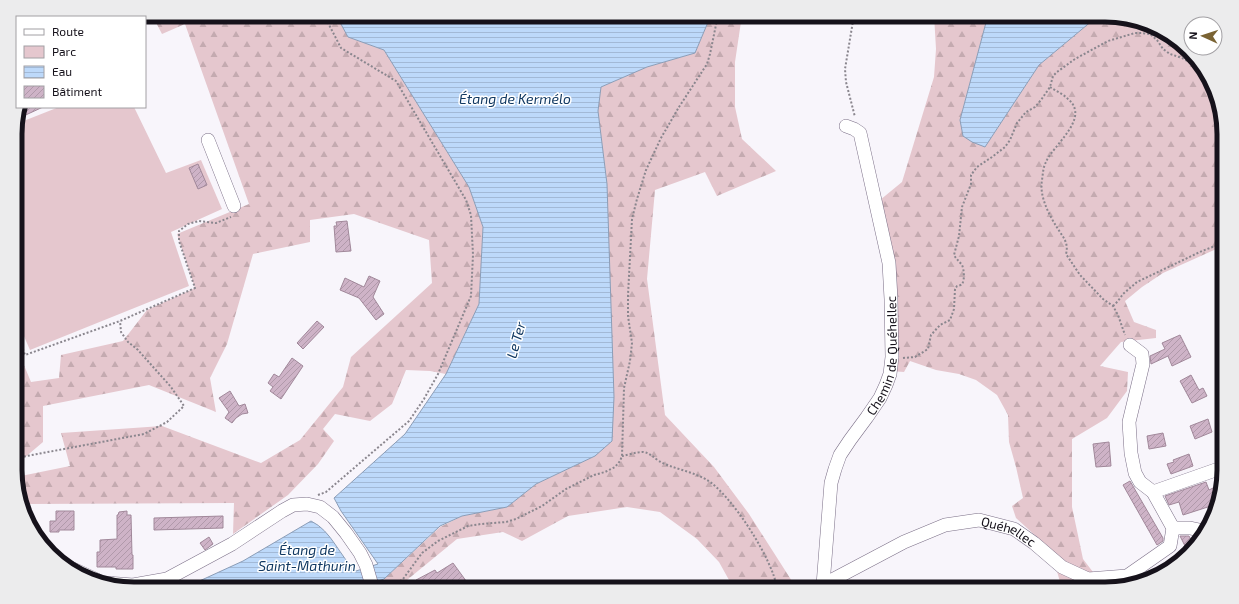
<svg xmlns="http://www.w3.org/2000/svg" width="1239" height="604" font-family="'Exo 2',sans-serif">
<style>
.forest{fill:url(#forest-firs)}
.park{fill:#e5c7ce}
.water{fill:url(#water-rules);stroke:#8b9db7}
.building{fill:url(#building-hatch);stroke:#a1889a}
.lines{fill:none;stroke-linecap:round;stroke-linejoin:round}
.minor-casing{stroke:#7b6f87;stroke-width:14}
.path{stroke:#8a868e;stroke-width:2;stroke-dasharray:2 2;stroke-linecap:butt}
.minor{stroke:#fff;stroke-width:13}
.labels{text-anchor:middle;stroke-width:3;stroke-linejoin:round;paint-order:stroke}
.street-label{font-size:13px;fill:#16121b;stroke:#fff}
.water-label{font-size:14px;font-style:italic;fill:#113962;stroke:#fff}
.rim{fill:none;stroke:#16121b;stroke-width:5}
</style>
<defs>
<pattern id="forest-firs" width="22" height="20" patternUnits="userSpaceOnUse"><rect width="22" height="20" fill="#e5c7ce"/><path d="M5 1l3.5 6h-7zM16 11l3.5 6h-7z" fill="#c4aab0"/></pattern>
<pattern id="water-rules" width="6" height="5" patternUnits="userSpaceOnUse"><rect width="6" height="5" fill="#bdd9fa"/><path d="M0 2.5h6" fill="none" stroke="#a2b9d6"/></pattern>
<pattern id="building-hatch" width="6" height="6" patternUnits="userSpaceOnUse"><rect width="6" height="6" fill="#ceb3c7"/><path d="M-1 1l2-2M0 6l6-6M5 7l2-2" fill="none" stroke="#b099aa"/></pattern>
</defs>
<rect width="100%" height="100%" fill="#f8f5fb"/>
<g class="forest">
<polygon points="152,15 336,15 348,37 384,50 469,187 483,227 479,304 446,374 430,371 406,370 392,404 370,421 335,414 323,429 334,441 318,464 288,495 233,534 234,503 29,504 25,507 16,486 16,477 70,466 61,433 162,426 261,463 300,440 343,387 351,357 432,283 429,240 354,214 310,220 310,242 253,254 227,344 210,378 216,412 149,385 43,406 43,442 16,465 16,346 31,382 59,378 61,355 123,341 147,310 195,288 177,234 249,204 185,24 162,34"/>
<polygon points="711,15 742,15 735,62 735,107 742,139 776,171 717,196 705,172 655,190 647,279 665,415 714,467 749,514 797,589 734,589 719,562 697,539 660,512 627,507 568,516 522,541 503,532 457,539 396,589 388,589 392,586 384,579 440,527 462,516 507,507 536,484 595,456 607,184 598,111 601,87 647,67 695,53"/>
<polygon points="934,15 988,15 960,120 985,147 1039,65 1099,15 1105,15 1157,27 1204,68 1223,119 1223,246 1163,273 1142,287 1125,301 1134,322 1156,330 1156,338 1121,342 1100,366 1128,372 1127,391 1107,418 1072,439 1072,507 1083,559 1106,589 1062,589 1051,550 1016,518 1012,506 1023,498 1016,467 1009,442 1008,415 997,395 976,380 959,374 936,370 910,361 904,372 891,371 891,299 874,205 902,182 913,146 934,77 936,49"/>
</g>
<polygon class="park" points="59,107 134,107 166,173 201,160 222,209 171,232 189,286 30,350 16,318 15,126 16,124"/>
<g class="water">
<path d="M336,15H711L695,53L647,67L601,87L598,111L607,184L614,397L612,441L595,456L536,484L507,507L462,516L440,526L384,579L361,587V589H182L243,561L311,521C332,531 339,556 356,571L378,564L341,511L334,498L405,434L446,374L479,304L483,227L469,187L384,50L348,37Z"/>
<polygon points="988,15 1099,15 1039,65 985,147 972,142 963,136 960,120"/>
</g>
<g class="building">
<polygon points="20,107 43,107 17,119"/>
<polygon points="198,164 207,185 198,189 189,168"/>
<polygon points="347,221 351,251 336,252 334,226 337,226 336,222"/>
<polygon points="369,276 380,281 373,297 384,314 376,320 359,298 340,290 345,278 364,287"/>
<polygon points="317,321 324,327 303,349 297,343"/>
<polygon points="1180,335 1191,357 1172,366 1168,356 1151,364 1150,356 1165,349 1162,343"/>
<polygon points="292,358 303,366 281,399 270,391 273,387 268,383 274,374 279,377"/>
<polygon points="1191,375 1199,390 1203,388 1207,396 1192,403 1180,381"/>
<polygon points="230,391 239,406 245,404 248,413 242,414 236,418 232,423 225,418 229,412 219,398"/>
<polygon points="1208,419 1212,432 1195,439 1190,426"/>
<polygon points="1163,433 1166,446 1149,449 1147,436"/>
<polygon points="1109,442 1111,466 1096,467 1093,444"/>
<polygon points="1189,454 1193,466 1171,474 1167,464 1174,462 1173,460"/>
<polygon points="1130,481 1163,538 1163,541 1157,545 1123,485"/>
<polygon points="1206,482 1209,490 1213,488 1217,497 1212,499 1214,505 1183,515 1179,502 1169,505 1165,496"/>
<polygon points="56,511 74,511 74,530 59,530 59,532 50,532 50,521 56,521"/>
<polygon points="127,511 127,515 131,515 132,555 133,555 133,569 116,569 116,567 97,567 97,552 100,552 100,540 117,539 117,515 118,515 119,512"/>
<polygon points="223,516 223,528 154,530 154,518"/>
<polygon points="1180,536 1189,536 1193,543 1185,546"/>
<polygon points="209,537 213,544 205,550 200,543"/>
<polygon points="453,563 472,589 458,589 454,584 451,586 447,581 439,586 437,584 430,588 428,584 420,588 416,580 435,570 437,573"/>
</g>
<g class="lines">
<defs>
<g id="minor">
<polyline points="208,140 234,206"/>
<polyline points="1130,345 1142,354 1143,364 1129,422 1131,453 1135,473 1140,482 1153,492 1173,528"/>
<polyline points="1153,492 1224,467"/>
<polyline points="71,568 97,580"/>
<polyline points="107,583 133,585 167,579 232,544 282,511 293,505 307,504 320,507 333,517 346,533 360,553 366,565 373,589"/>
<path id="s1" d="M823,585L831,483L835,469L840,455L850,440L867,417L880,398L886,385L890,374L892,357L891,299L889,263L860,133L854,129L846,126"/>
<path id="s2" d="M817,588L904,542L945,525L979,520L1014,529L1034,543L1062,567L1088,579L1127,576L1170,546L1173,528H1190L1204,531"/>
</g>
</defs>
<use href="#minor" class="minor-casing"/>
<g class="path">
<polyline points="854,15 845,69 846,82 855,117"/>
<path d="M1050,87C1056,91 1063,94 1068,99C1091,118 1053,145 1046,162C1043,167 1043,174 1042,180C1039,196 1049,215 1058,229C1063,237 1069,243 1066,254L1080,275L1103,299L1113,306L1118,315L1125,335"/>
<polyline points="1113,306 1118,301 1123,294 1137,282 1202,251 1223,243"/>
<polyline points="16,330 25,355 120,321 195,288 179,241 179,231 188,224 199,221 216,223 231,217"/>
<path d="M903,358L915,357L928,349L931,335L940,325L950,320L954,309L955,289L957,286C958,286 961,285 962,284C965,280 964,269 962,265C959,261 956,259 954,255L959,236L962,207L971,184V175L977,167L992,157L1005,147L1010,140L1017,123L1026,112L1035,107L1041,100L1050,87L1053,76L1057,72L1075,59L1108,41L1135,33H1142L1150,34L1157,40L1163,49L1170,54L1182,58L1191,63L1204,69"/>
<path d="M622,456C628,455 636,452 643,452C650,453 653,457 659,461C673,469 692,471 707,480C731,494 774,561 777,589"/>
<polyline points="16,458 144,434 167,422 184,406 171,387 138,350 128,342 121,332 120,321"/>
<polyline points="318,495 326,492 409,421 424,399 438,374 471,296 473,255 471,215 466,200 396,81 341,48 324,15"/>
<polyline points="386,589 398,583 403,579 422,553 438,541 468,526 481,524 506,522 516,519 542,506 566,489 594,475 605,472 615,467 620,461 622,456 624,388 630,361 632,343 628,316 628,295 632,219 637,199 646,170 661,138 679,107 707,64 710,54 718,15"/>
</g>
<use href="#minor" class="minor"/>
</g>
<g class="labels">
<g class="street-label">
<text dy="5" stroke="none"><textPath href="#s1" startOffset="244">Chemin de Quéhellec</textPath></text>
<text dy="5" stroke="none"><textPath href="#s2" startOffset="209">Quéhellec</textPath></text>
</g>
<g class="water-label">
<text x="515" y="104">Étang de Kermélo</text>
<text transform="translate(516 340) rotate(-75)" y="5">Le Ter</text>
<text x="307" y="555">Étang de<tspan x="307" dy="16">Saint-Mathurin</tspan></text>
</g>
</g>
<path d="M0 0H1239V604H0ZM134 22H1105A112 112 0 0 1 1217 134V470A112 112 0 0 1 1105 582H134A112 112 0 0 1 22 470V134A112 112 0 0 1 134 22Z" fill="#ececed" fill-rule="evenodd"/>
<path class="rim" d="M134 22H1105A112 112 0 0 1 1217 134V470A112 112 0 0 1 1105 582H134A112 112 0 0 1 22 470V134A112 112 0 0 1 134 22Z"/>
<rect x="16" y="16" width="130" height="92" fill="#ffffff" stroke="#a2a0a4"/>
<rect x="24" y="29" width="20" height="6" fill="#ffffff" stroke="#a2a0a4"/>
<text x="52" y="36" font-size="12" fill="#16121b">Route</text>
<rect x="24" y="46" width="20" height="12" fill="#e5c7ce" stroke="#a2a0a4"/>
<text x="52" y="56" font-size="12" fill="#16121b">Parc</text>
<rect x="24" y="66" width="20" height="12" fill="url(#water-rules)" stroke="#a2a0a4"/>
<text x="52" y="76" font-size="12" fill="#16121b">Eau</text>
<rect x="24" y="86" width="20" height="12" fill="url(#building-hatch)" stroke="#a2a0a4"/>
<text x="52" y="96" font-size="12" fill="#16121b">Bâtiment</text>
<g transform="translate(1203 36) rotate(273)"><circle r="19" fill="#ffffff" stroke="#a2a0a4"/>
<path d="M0-3L7 15L0 10L-7 15Z" fill="#7a6333"/>
<text y="-6" font-size="11" font-weight="bold" text-anchor="middle" fill="#16121b">N</text>
</g>
</svg>
